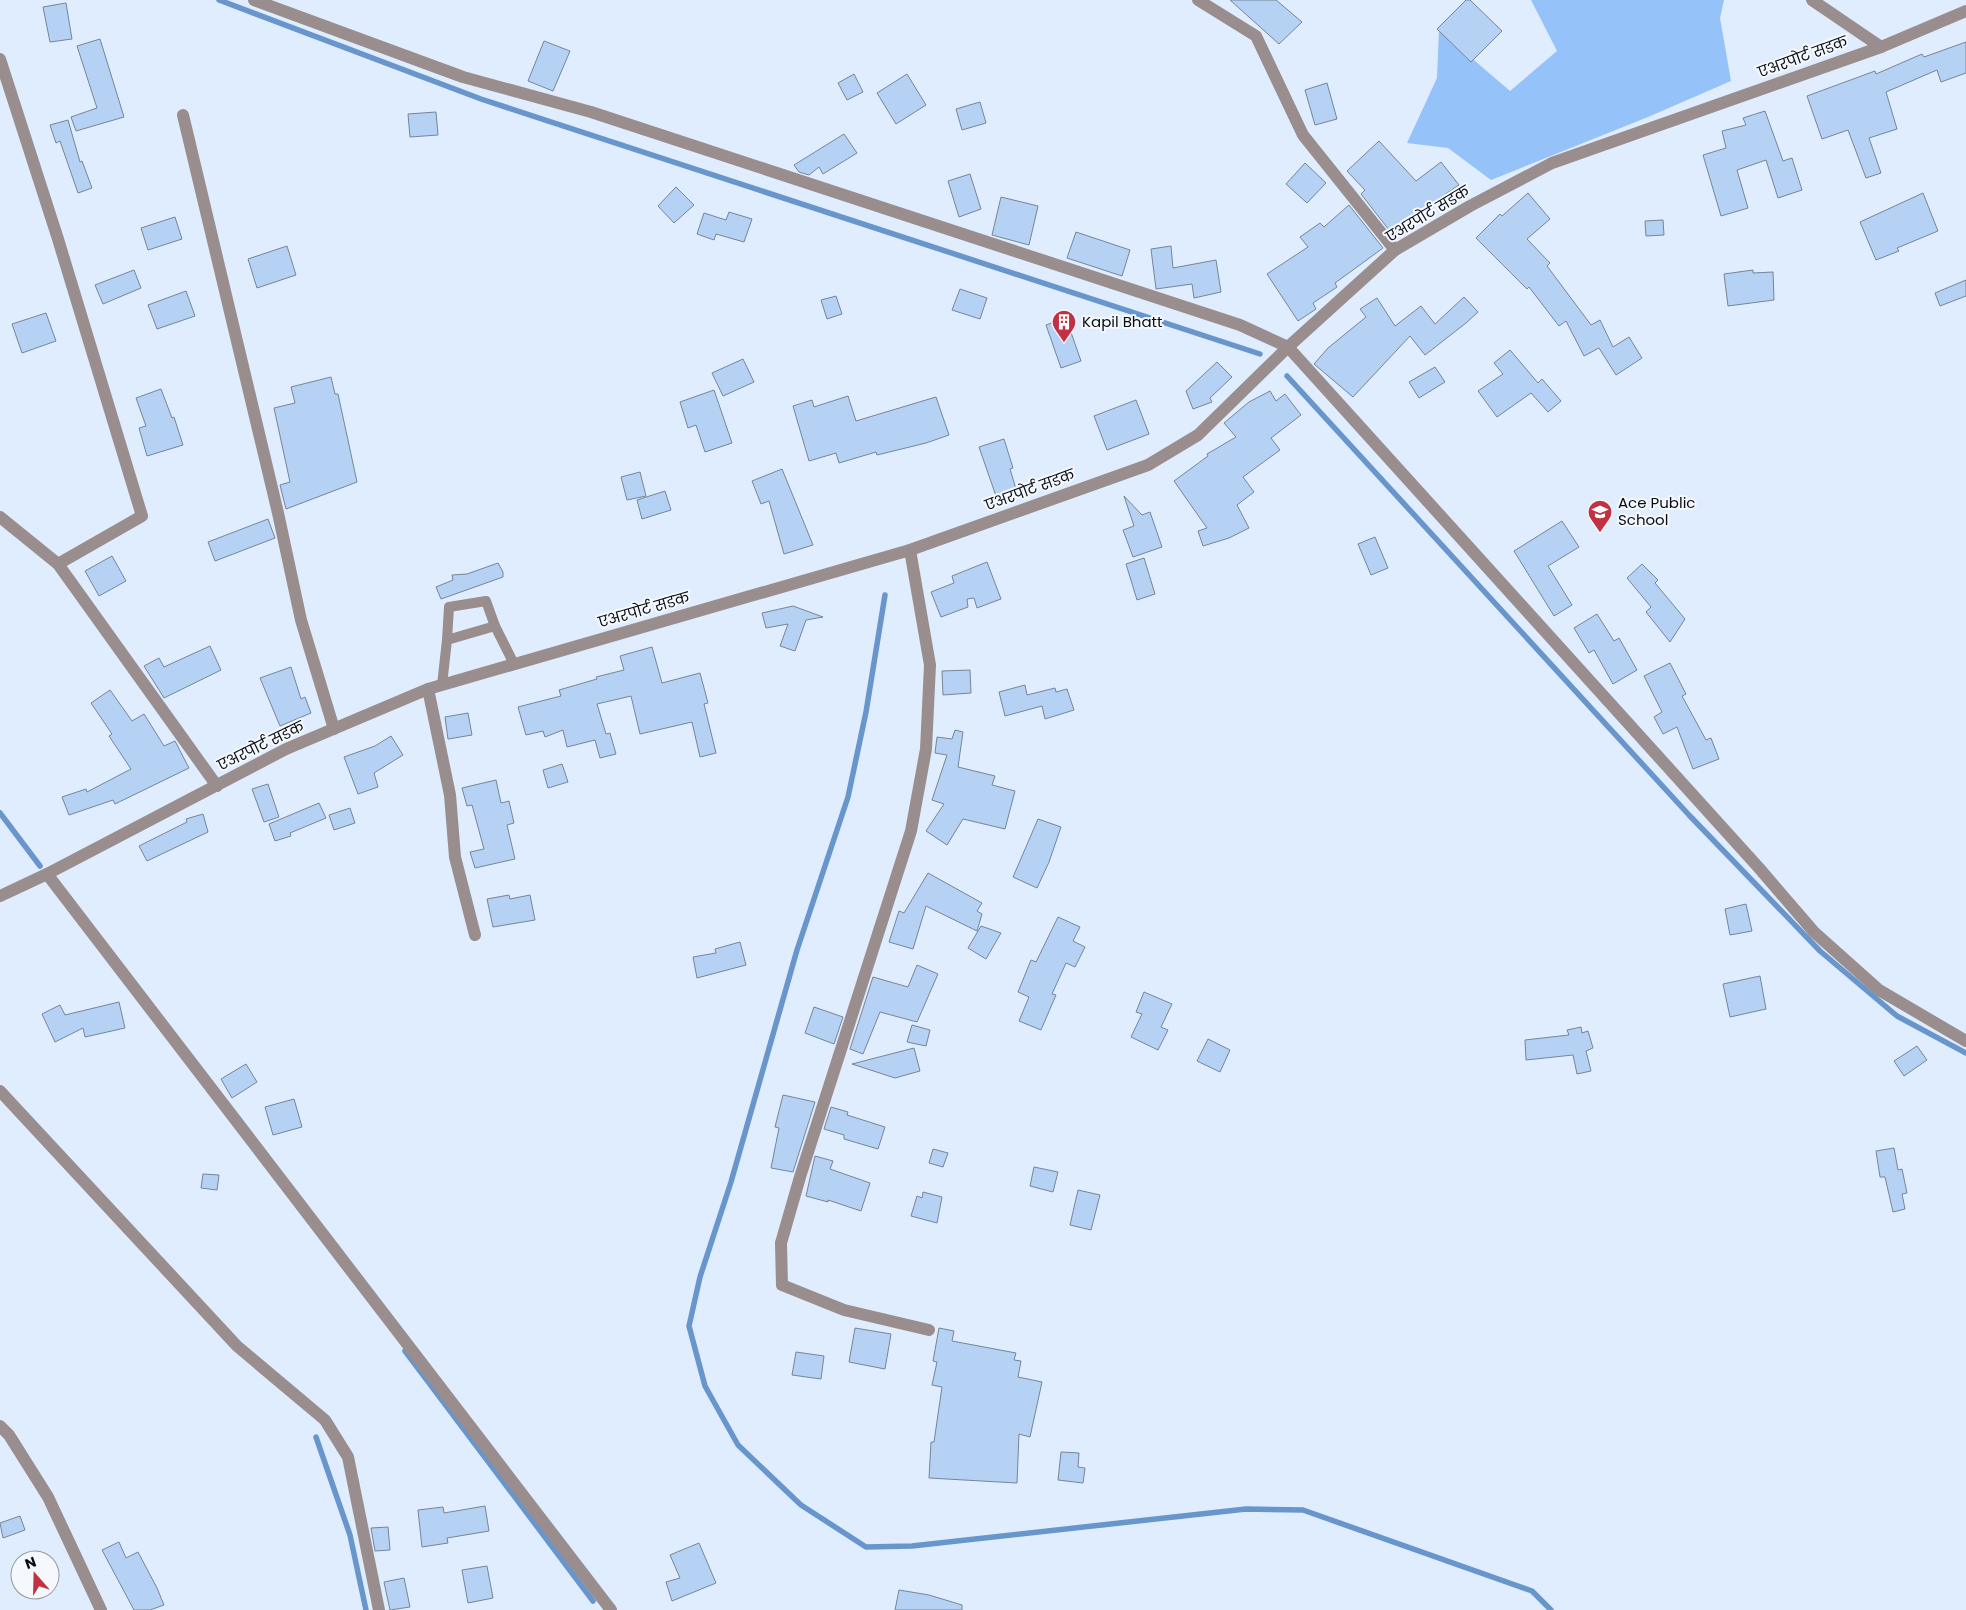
<svg xmlns="http://www.w3.org/2000/svg" width="1966" height="1610" font-family="Poppins,'Noto Sans Devanagari',sans-serif">
<style>
.green{fill:#95c2f8}
.lines{fill:none;stroke-linecap:round;stroke-linejoin:round}
.stream{stroke:#6795cc;stroke-width:5.5}
.building{fill:#b5d2f5;stroke:#758599}
.service{stroke:#9a8d8d;stroke-width:10}
.minor{stroke:#9a8d8d;stroke-width:12}
.labels{text-anchor:middle;stroke-width:4;stroke-linejoin:round;paint-order:stroke}
.street-label{font-size:15px;fill:#070c13;stroke:#f5f9fd}
.poi-label{font-size:15px;fill:#070c13;stroke:#f5f9fd;text-anchor:start}
</style>
<rect width="100%" height="100%" fill="#dfedfe"/>
<polygon class="green" points="1531,0 1724,0 1720,18 1731,81 1648,117 1491,180 1448,148 1407,143 1437,78 1439,30 1510,91 1557,51"/>
<g class="lines">
<g class="stream">
<polyline points="219,0 481,99 1260,354"/>
<polyline points="1287,376 1689,815 1820,951 1897,1016 1966,1053"/>
<polyline points="885,595 866,712 848,797 797,950 731,1182 700,1277 689,1326 705,1386 738,1445 801,1505 866,1547 912,1546 1246,1509 1303,1510 1532,1591 1551,1610"/>
<polyline points="0,813 40,866"/>
<polyline points="405,1351 593,1601"/>
<polyline points="316,1437 350,1535 366,1610"/>
</g>
</g>
<g class="building">
<polygon points="1230,0 1276,0 1302,22 1279,44"/>
<polygon points="1466,0 1470,0 1502,31 1471,62 1437,29"/>
<polygon points="66,3 72,39 50,42 43,7"/>
<polygon points="100,39 124,117 76,131 71,117 97,108 77,46"/>
<polygon points="544,41 570,51 553,91 528,81"/>
<polygon points="1966,42 1966,73 1941,82 1937,70 1886,92 1897,129 1869,138 1881,173 1866,178 1848,130 1822,139 1807,96 1875,71 1876,74 1922,54 1924,57"/>
<polygon points="854,74 863,92 847,100 838,83"/>
<polygon points="907,74 926,105 896,124 877,93"/>
<polygon points="1327,83 1337,119 1315,125 1305,90"/>
<polygon points="980,102 986,123 962,130 956,109"/>
<polygon points="1765,111 1783,161 1792,158 1802,190 1778,198 1766,160 1737,170 1748,208 1721,216 1703,155 1726,148 1722,131 1746,125 1743,118"/>
<polygon points="436,112 438,135 410,137 408,114"/>
<polygon points="68,120 80,162 82,161 92,188 78,193 60,141 56,143 50,125"/>
<polygon points="844,134 857,153 823,174 819,167 809,175 799,172 794,165"/>
<polygon points="1379,141 1416,181 1441,162 1459,185 1410,218 1412,220 1393,235 1361,194 1365,190 1347,171"/>
<polygon points="1305,163 1326,183 1307,203 1286,184"/>
<polygon points="970,174 981,209 959,217 948,181"/>
<polygon points="676,187 694,205 674,223 658,206"/>
<polygon points="1528,193 1550,219 1527,239 1550,263 1547,266 1591,325 1600,320 1613,347 1629,337 1642,358 1616,375 1599,348 1584,356 1566,321 1559,326 1529,287 1527,289 1476,238 1500,214 1502,216"/>
<polygon points="1923,193 1938,231 1897,248 1899,251 1876,260 1860,222"/>
<polygon points="1001,197 1038,206 1029,245 992,235"/>
<polygon points="1349,205 1383,248 1335,283 1337,287 1313,303 1316,309 1298,321 1267,274 1308,247 1300,237 1320,223 1324,227"/>
<polygon points="729,212 752,219 744,242 716,234 714,240 697,234 704,213 726,220"/>
<polygon points="175,217 182,239 148,250 141,228"/>
<polygon points="1663,220 1664,235 1646,236 1645,221"/>
<polygon points="1076,232 1130,250 1122,276 1067,258"/>
<polygon points="287,246 296,275 257,288 248,259"/>
<polygon points="1171,246 1173,268 1216,260 1221,292 1194,298 1192,284 1156,289 1151,249"/>
<polygon points="134,270 141,288 103,304 95,285"/>
<polygon points="1753,270 1753,273 1773,272 1774,300 1728,306 1724,274"/>
<polygon points="1966,280 1966,296 1940,306 1935,293"/>
<polygon points="960,289 987,298 980,319 952,310"/>
<polygon points="186,291 195,316 157,329 148,305"/>
<polygon points="836,296 842,314 827,319 821,300"/>
<polygon points="1464,297 1478,312 1466,323 1425,355 1410,336 1353,397 1314,364 1328,348 1366,317 1360,309 1377,298 1395,326 1421,306 1435,324"/>
<polygon points="46,313 56,341 22,353 12,324"/>
<polygon points="1066,318 1081,361 1061,368 1046,325"/>
<polygon points="1510,350 1538,383 1542,379 1561,401 1548,412 1531,393 1497,417 1478,391 1503,374 1494,363"/>
<polygon points="743,359 754,382 723,396 712,373"/>
<polygon points="1217,362 1232,377 1210,398 1212,402 1193,409 1186,391"/>
<polygon points="1435,367 1445,382 1419,398 1409,382"/>
<polygon points="331,377 335,394 338,394 357,482 286,509 280,485 290,482 274,408 295,403 291,387"/>
<polygon points="161,389 172,418 174,417 183,445 147,456 139,428 146,426 136,398"/>
<polygon points="714,390 732,443 705,452 696,425 688,428 680,402"/>
<polygon points="1270,391 1276,401 1285,394 1301,415 1271,438 1280,450 1243,477 1254,492 1237,505 1249,528 1229,538 1203,546 1198,531 1207,528 1174,481 1208,456 1207,454 1236,437 1224,423 1249,402"/>
<polygon points="848,396 856,421 936,397 949,435 926,443 877,455 876,452 839,463 836,453 809,461 793,406 812,400 814,407"/>
<polygon points="1136,400 1149,434 1107,450 1094,416"/>
<polygon points="1004,439 1013,468 1010,469 1016,489 996,496 979,447"/>
<polygon points="782,469 813,545 784,554 769,501 761,504 752,481"/>
<polygon points="640,472 646,496 627,500 621,477"/>
<polygon points="665,491 671,510 642,519 637,500"/>
<polygon points="1124,496 1142,515 1150,512 1162,547 1133,557 1123,530 1134,526"/>
<polygon points="268,519 275,538 215,561 208,542"/>
<polygon points="1562,521 1579,547 1548,566 1572,605 1554,616 1514,551"/>
<polygon points="1375,537 1388,568 1371,575 1358,544"/>
<polygon points="112,556 126,581 99,596 85,571"/>
<polygon points="1144,558 1155,594 1137,600 1126,564"/>
<polygon points="987,562 1001,599 977,608 974,598 967,599 968,607 941,617 931,592 954,583 952,576"/>
<polygon points="498,563 503,572 503,577 441,599 436,587 453,580 452,575 467,574"/>
<polygon points="1642,564 1658,580 1655,583 1685,619 1670,642 1646,612 1651,607 1627,578"/>
<polygon points="793,606 823,617 806,620 795,651 780,646 788,624 766,628 762,613"/>
<polygon points="1597,614 1614,641 1619,638 1637,670 1613,684 1594,650 1589,653 1574,628"/>
<polygon points="210,646 221,670 164,698 144,666 159,658 164,667"/>
<polygon points="652,647 662,683 700,673 708,703 704,704 716,753 700,757 692,722 640,734 631,696 597,704 606,734 610,733 616,754 600,758 595,740 567,747 563,730 545,737 543,731 526,735 518,707 561,696 559,690 597,679 596,677 624,670 620,656"/>
<polygon points="1670,663 1686,694 1682,696 1706,740 1711,738 1719,759 1693,769 1677,727 1663,734 1654,717 1662,712 1644,676"/>
<polygon points="291,667 301,699 305,697 311,713 280,726 260,678"/>
<polygon points="970,670 971,693 943,695 942,671"/>
<polygon points="1025,685 1027,695 1055,688 1056,692 1067,689 1074,710 1045,719 1042,706 1005,716 999,692"/>
<polygon points="110,690 132,721 144,714 164,746 175,741 189,768 115,804 113,800 69,815 62,797 86,789 87,792 131,769 109,736 112,734 91,703"/>
<polygon points="468,713 472,735 448,739 445,717"/>
<polygon points="955,730 963,732 958,767 995,776 992,785 1015,791 1005,829 963,819 947,845 926,831 944,804 932,800 947,755 935,753 937,737 952,739"/>
<polygon points="391,736 403,755 374,773 378,787 358,794 344,757 375,746"/>
<polygon points="562,764 568,782 548,788 543,770"/>
<polygon points="496,780 501,803 509,801 514,823 507,825 515,859 475,868 470,852 484,849 472,805 467,806 462,788"/>
<polygon points="268,784 279,817 264,822 252,789"/>
<polygon points="319,803 326,818 290,833 291,836 275,841 269,824"/>
<polygon points="350,808 355,823 334,830 329,815"/>
<polygon points="203,814 208,832 147,861 139,846 187,822 186,819"/>
<polygon points="1038,819 1061,827 1049,862 1037,888 1013,877"/>
<polygon points="928,873 982,903 977,911 982,914 977,931 926,906 913,949 889,942 899,911 904,913"/>
<polygon points="509,895 510,899 530,895 535,920 493,927 487,899"/>
<polygon points="1746,904 1752,931 1730,935 1725,909"/>
<polygon points="1058,917 1080,927 1073,941 1085,947 1075,967 1066,963 1052,994 1056,995 1041,1030 1019,1021 1029,997 1018,992 1031,960 1036,962"/>
<polygon points="981,926 1001,933 986,959 968,948"/>
<polygon points="740,942 746,965 697,978 693,957 716,953 715,949"/>
<polygon points="917,965 938,974 917,1022 880,1012 863,1054 850,1049 873,977 908,987"/>
<polygon points="1760,976 1766,1009 1730,1017 1723,984"/>
<polygon points="1144,992 1172,1004 1161,1027 1168,1030 1158,1050 1131,1037 1142,1014 1136,1012"/>
<polygon points="119,1002 125,1028 85,1037 83,1028 55,1042 42,1014 60,1005 65,1015"/>
<polygon points="814,1007 843,1017 834,1044 805,1033"/>
<polygon points="912,1025 930,1030 926,1046 907,1042"/>
<polygon points="1581,1027 1582,1033 1588,1031 1593,1048 1586,1051 1591,1071 1577,1074 1573,1055 1526,1060 1525,1040 1569,1035 1567,1030"/>
<polygon points="1208,1039 1230,1050 1220,1072 1197,1061"/>
<polygon points="1917,1046 1927,1060 1904,1076 1894,1061"/>
<polygon points="914,1048 920,1071 895,1078 852,1064"/>
<polygon points="246,1064 257,1082 232,1098 221,1079"/>
<polygon points="783,1095 815,1102 793,1172 771,1168 779,1128 775,1127"/>
<polygon points="294,1099 302,1127 273,1135 265,1107"/>
<polygon points="831,1107 848,1112 847,1115 885,1127 878,1149 844,1139 844,1135 824,1129"/>
<polygon points="1894,1148 1898,1170 1902,1169 1907,1193 1902,1194 1905,1209 1893,1212 1885,1177 1880,1177 1876,1151"/>
<polygon points="933,1149 948,1153 943,1167 929,1163"/>
<polygon points="815,1156 833,1161 830,1169 870,1183 861,1211 828,1200 828,1202 806,1196"/>
<polygon points="1034,1167 1058,1172 1053,1192 1030,1186"/>
<polygon points="203,1174 219,1175 217,1190 201,1188"/>
<polygon points="1078,1190 1100,1195 1091,1230 1070,1225"/>
<polygon points="923,1192 942,1197 937,1223 911,1216 917,1196 922,1198"/>
<polygon points="855,1328 891,1334 885,1369 849,1362"/>
<polygon points="939,1328 954,1331 952,1341 1016,1353 1014,1360 1021,1361 1018,1377 1042,1382 1030,1437 1019,1434 1017,1483 929,1478 931,1442 934,1442 942,1387 932,1385 937,1362 933,1361"/>
<polygon points="796,1352 824,1356 821,1379 792,1375"/>
<polygon points="1061,1452 1079,1453 1078,1467 1085,1468 1083,1483 1058,1480"/>
<polygon points="485,1506 489,1531 447,1538 448,1543 422,1547 418,1510 443,1507 444,1513"/>
<polygon points="20,1516 25,1530 3,1538 0,1523"/>
<polygon points="388,1527 390,1550 375,1551 371,1528"/>
<polygon points="119,1542 126,1558 138,1552 157,1588 164,1605 150,1610 134,1610 102,1550"/>
<polygon points="699,1543 716,1583 672,1601 666,1582 680,1578 670,1555"/>
<polygon points="487,1566 493,1598 468,1603 462,1570"/>
<polygon points="404,1578 410,1607 390,1610 384,1582"/>
<polygon points="899,1590 929,1595 962,1605 962,1610 895,1610"/>
</g>
<g class="lines">
<g class="service">
<polyline points="447,640 449,607 486,601 495,626"/>
<polyline points="442,685 447,640 495,626 514,664"/>
</g>
<g class="minor">
<polyline points="254,0 463,77 591,112 1240,325 1288,347 1759,868 1814,932 1879,990 1966,1041"/>
<polyline points="1198,0 1256,36 1303,135 1395,250"/>
<polyline points="1812,0 1881,47"/>
<polyline points="0,59 58,239 142,516 58,564"/>
<polyline points="183,115 278,513 301,620 334,729"/>
<polyline points="0,517 58,564 217,786"/>
<polyline points="910,550 930,665 926,749 911,831 800,1177 781,1243 782,1285 844,1310 929,1330"/>
<polyline points="428,689 450,795 455,857 475,935"/>
<polyline points="47,874 611,1610"/>
<polyline points="0,896 47,874 286,749 428,689 910,550 1148,465 1198,435 1288,347 1395,250 1470,206 1552,163 1881,47 1966,11"/>
<polyline points="0,1091 237,1346 325,1420 348,1457 379,1610"/>
<polyline points="0,1426 9,1435 48,1497 101,1610"/>
</g>
</g>
<defs>
<symbol id="building-pin" viewBox="-11 -11 22 30"><path d="M0 17L-7.5 6A9.5 9.5 0 1 1 7.5 6Z" fill="#c13142" stroke="#f5f9fd"/><path d="M-4-6H4V6H1V3H-1V6H-4ZM-2.5-4.3h1.7v1.8h-1.7ZM.8-4.3h1.7v1.8H.8ZM-2.5-1h1.7V.8h-1.7ZM.8-1h1.7V.8H.8Z" fill="#fff"/></symbol>
<symbol id="school-pin" viewBox="-11 -11 22 30"><path d="M0 17L-7.5 6A9.5 9.5 0 1 1 7.5 6Z" fill="#c13142" stroke="#f5f9fd"/><path d="M0-5L7-2L0 1L-7-2ZM-4 1L0 2.5L4 1V4Q0 6-4 4Z" fill="#fff"/></symbol>
</defs>
<g fill-rule="evenodd">
<use href="#building-pin" x="1050" y="308" width="28" height="38"/>
<use href="#school-pin" x="1586" y="498" width="28" height="38"/>
</g>
<g class="labels">
<g class="street-label">
<text transform="translate(1803 57) rotate(-20)" y="5">एअरपोर्ट सडक</text>
<text transform="translate(1428 214) rotate(-31)" y="5">एअरपोर्ट सडक</text>
<text transform="translate(1030 490) rotate(-20)" y="5">एअरपोर्ट सडक</text>
<text transform="translate(644 610) rotate(-16)" y="5">एअरपोर्ट सडक</text>
<text transform="translate(261 746) rotate(-26)" y="5">एअरपोर्ट सडक</text>
</g>
<g class="poi-label">
<text x="1082" y="327">Kapil Bhatt</text>
<text x="1618" y="508">Ace Public<tspan x="1618" dy="17">School</tspan></text>
</g>
</g>
<g transform="translate(35 1575) rotate(340)"><circle r="24" fill="#f5f9fd" stroke="#969a9f"/>
<path d="M0-4L9 19L0 12L-9 19Z" fill="#c13142"/>
<text y="-8" font-size="14" font-weight="bold" text-anchor="middle" fill="#070c13">N</text>
</g>
</svg>
